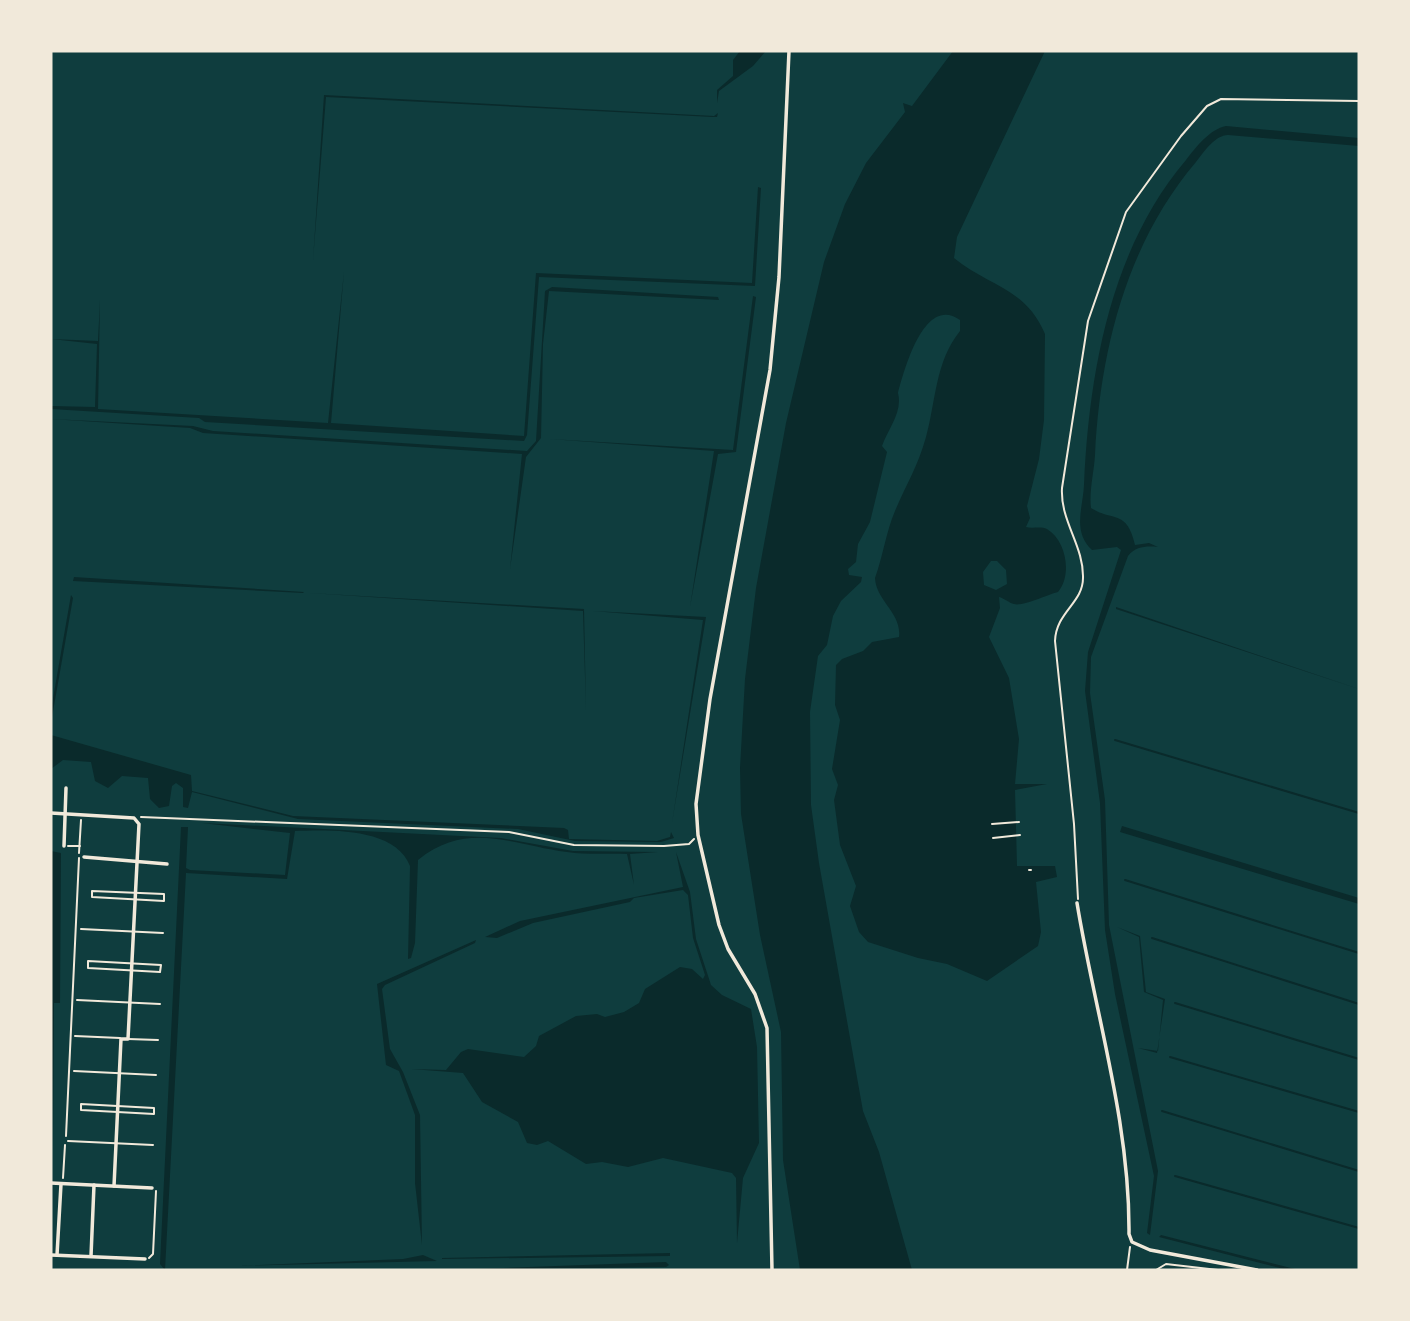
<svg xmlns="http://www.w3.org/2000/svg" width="1410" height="1321" font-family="'Public Sans',sans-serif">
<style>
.water{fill:#0a2a2b;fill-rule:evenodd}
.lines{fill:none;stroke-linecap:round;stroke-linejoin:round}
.stream{stroke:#0a2a2b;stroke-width:2}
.path{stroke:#f1e9da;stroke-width:2}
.service{stroke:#f1e9da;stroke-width:2}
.minor{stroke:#f1e9da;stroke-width:3.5}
</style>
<rect width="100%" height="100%" fill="#0f3d3e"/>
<g class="water">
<polygon points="740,51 766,51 753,66 719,91 717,103 717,90 733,76 733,60"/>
<path d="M953,51H1045L957,237L954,258C988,286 1026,288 1045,334L1044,420L1039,459L1027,506L1030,518L1026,527C1032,529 1041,526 1047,529C1067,541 1072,576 1058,592C1049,594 1022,607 1014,604C1009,603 1004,598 999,597L1000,608L989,637L1009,678L1019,739L1015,784H1047L1015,790L1017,866H1055L1057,877L1036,882L1041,932L1038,946L987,981L947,964L918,958L868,942L859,932L850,906L856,886L840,845L834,800L838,785L832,769L840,720L835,705L836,665L842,659L863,651L872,642L899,637C902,613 876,601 875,578C883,556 886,532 895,511C906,485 918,466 926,437C936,401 935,362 960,331V320C924,294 904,371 898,393C903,412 888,429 882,446L887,452L870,522L858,544L856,562L848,569L849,575L862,577L861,582L841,601L833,616L827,645L818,656L810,712L811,805L819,863L863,1111L879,1152L912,1270H800L783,1160L781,1032L760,935L741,814L740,768L745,679L756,588L786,423L824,262L845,204L866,163L905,112L903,103L912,106ZM991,561H997L1006,570L1007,584L996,590L984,585L983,572Z"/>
<polygon points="324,95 714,116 718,113 717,117 713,117 326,97 313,260"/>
<path d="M1226,126L1359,138V146L1228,135C1215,135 1204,152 1196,162C1127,243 1100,350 1095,455C1094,472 1089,491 1091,508C1113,522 1127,509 1135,545L1149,543L1158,547C1147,546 1136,546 1128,556L1091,657L1090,693L1105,800L1109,925L1158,1171L1150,1235L1147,1233L1154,1176L1115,994L1105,930L1100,803L1085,691L1088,652L1121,550L1117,547L1092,550C1072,531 1083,508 1084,485C1089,372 1111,248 1186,160C1196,147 1210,129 1226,126Z"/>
<polygon points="758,187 761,188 755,286 539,277 527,435 524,441 205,422 199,418 51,409 51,406 95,407 97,344 51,339 98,341 100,300 98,409 328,423 344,272 331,423 524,436 536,273 752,283"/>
<polygon points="552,287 718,297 719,300 549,291 543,344 541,438 526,457 510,569 522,454 203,433 190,428 51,419 193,426 213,431 527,451 536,441 545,291"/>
<polygon points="753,296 756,297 736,452 718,454 690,607 714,451 550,439 733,450"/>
<polygon points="74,577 304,592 303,593 73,581"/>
<polygon points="310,593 584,609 586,710 583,611"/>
<polygon points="71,595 73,598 52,717 51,710"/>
<polygon points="1116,607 1359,689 1116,609"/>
<polygon points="593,611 706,617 672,823 703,620"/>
<polygon points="51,735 191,775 192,791 293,816 564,828 568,830 569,839 657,841 670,837 671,832 674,838 661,842 575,841 518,829 298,819 192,792 188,808 183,807 183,788 176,783 172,786 169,806 159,808 150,799 148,778 122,776 108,788 95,781 91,762 63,760 51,769"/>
<path d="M202,823L501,838L573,851L658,852L630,854L634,885L627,854C607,853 587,855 567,852C512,845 468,820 418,860L415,943L411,958L408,959L410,866C395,827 329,830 295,831L287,879L186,873L165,1270L160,1264L181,827H188L186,868L190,870L285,875L290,833Z"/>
<polygon points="1122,826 1359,898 1359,904 1120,832"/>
<polygon points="51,851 61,853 60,1003 54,1003 53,1146"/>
<polygon points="676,852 690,892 696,939 711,985 722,995 751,1009 757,1047 759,1143 743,1178 737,1243 736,1178 732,1173 663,1158 628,1167 602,1162 586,1164 548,1141 537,1145 527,1143 518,1122 482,1102 463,1073 411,1069 446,1070 461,1052 468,1049 524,1057 536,1046 539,1036 576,1016 597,1014 605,1017 624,1012 639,1003 645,989 680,967 692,969 703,979 705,975 693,938 688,895 683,890 634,898 630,902 533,923 497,938 485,937 520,921 683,887"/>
<polygon points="1117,927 1140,936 1146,992 1165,999 1157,1053 1138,1048 1158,1051 1163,1000 1144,992 1139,937"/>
<polygon points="476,940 475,943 385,985 382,989 390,1049 403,1072 420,1115 422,1245 415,1183 415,1115 399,1071 386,1065 377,984"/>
<polygon points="1161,1235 1299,1270 1288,1270 1159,1237"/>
<polygon points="670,1253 670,1256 442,1259 442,1258"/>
<polygon points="423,1255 437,1261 239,1266 403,1259"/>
<polygon points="666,1262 669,1265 666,1267 448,1270"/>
</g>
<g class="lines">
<g class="stream">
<polyline points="1115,740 1359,813"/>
<polyline points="1125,880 1359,953"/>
<polyline points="1152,938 1359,1004"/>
<polyline points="1175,1003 1359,1059"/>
<polyline points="1170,1057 1359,1112"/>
<polyline points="1162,1111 1359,1171"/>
<polyline points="1175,1176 1359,1228"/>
</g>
<g class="path">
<polyline points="141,817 509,832 574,845 664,846 689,844 694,839"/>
<polyline points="992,824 1019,822"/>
<polyline points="993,838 1020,835"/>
<polyline points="68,846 80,846"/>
<polyline points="79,853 81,820"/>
<polyline points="1029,870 1031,870"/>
<path d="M1078,899L1074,824L1055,641C1056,612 1083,603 1083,578C1084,546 1060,521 1062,488L1088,321L1126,212L1181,136L1207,106L1221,99L1359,101"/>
<polyline points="66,1136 79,858"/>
<polyline points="63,1178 65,1145"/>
<polyline points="149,1258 153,1254 156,1191"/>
<polyline points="1127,1270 1130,1247"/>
</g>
<g class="service">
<polygon points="92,891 164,894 164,901 92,897"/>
<polyline points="81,929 163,933"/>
<polygon points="88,961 161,965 160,972 88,968"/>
<polyline points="77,1000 160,1004"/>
<polyline points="75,1036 120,1038"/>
<polyline points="128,1039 158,1040"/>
<polyline points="74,1071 156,1075"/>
<polygon points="81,1104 154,1108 154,1114 81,1110"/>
<polyline points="68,1141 153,1145"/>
<polyline points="1156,1270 1166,1264 1218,1270"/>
</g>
<g class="minor">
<polyline points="51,813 134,818 139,824 128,1039 121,1039 114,1186"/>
<polyline points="64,846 66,788"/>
<polyline points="84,857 167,864"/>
<path d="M1077,903C1095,1013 1130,1122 1129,1234L1132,1242L1150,1250L1257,1270"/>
<polyline points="51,1183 152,1188"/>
<polyline points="51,1255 145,1259"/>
<polyline points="57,1255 61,1184"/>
<polyline points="91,1256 94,1185"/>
<polyline points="772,1270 767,1028 755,994 728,949 719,925 698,835 696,804 710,699 770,370 779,277 789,51"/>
</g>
</g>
<rect width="1410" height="1321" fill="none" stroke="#f1e9da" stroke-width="105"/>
</svg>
